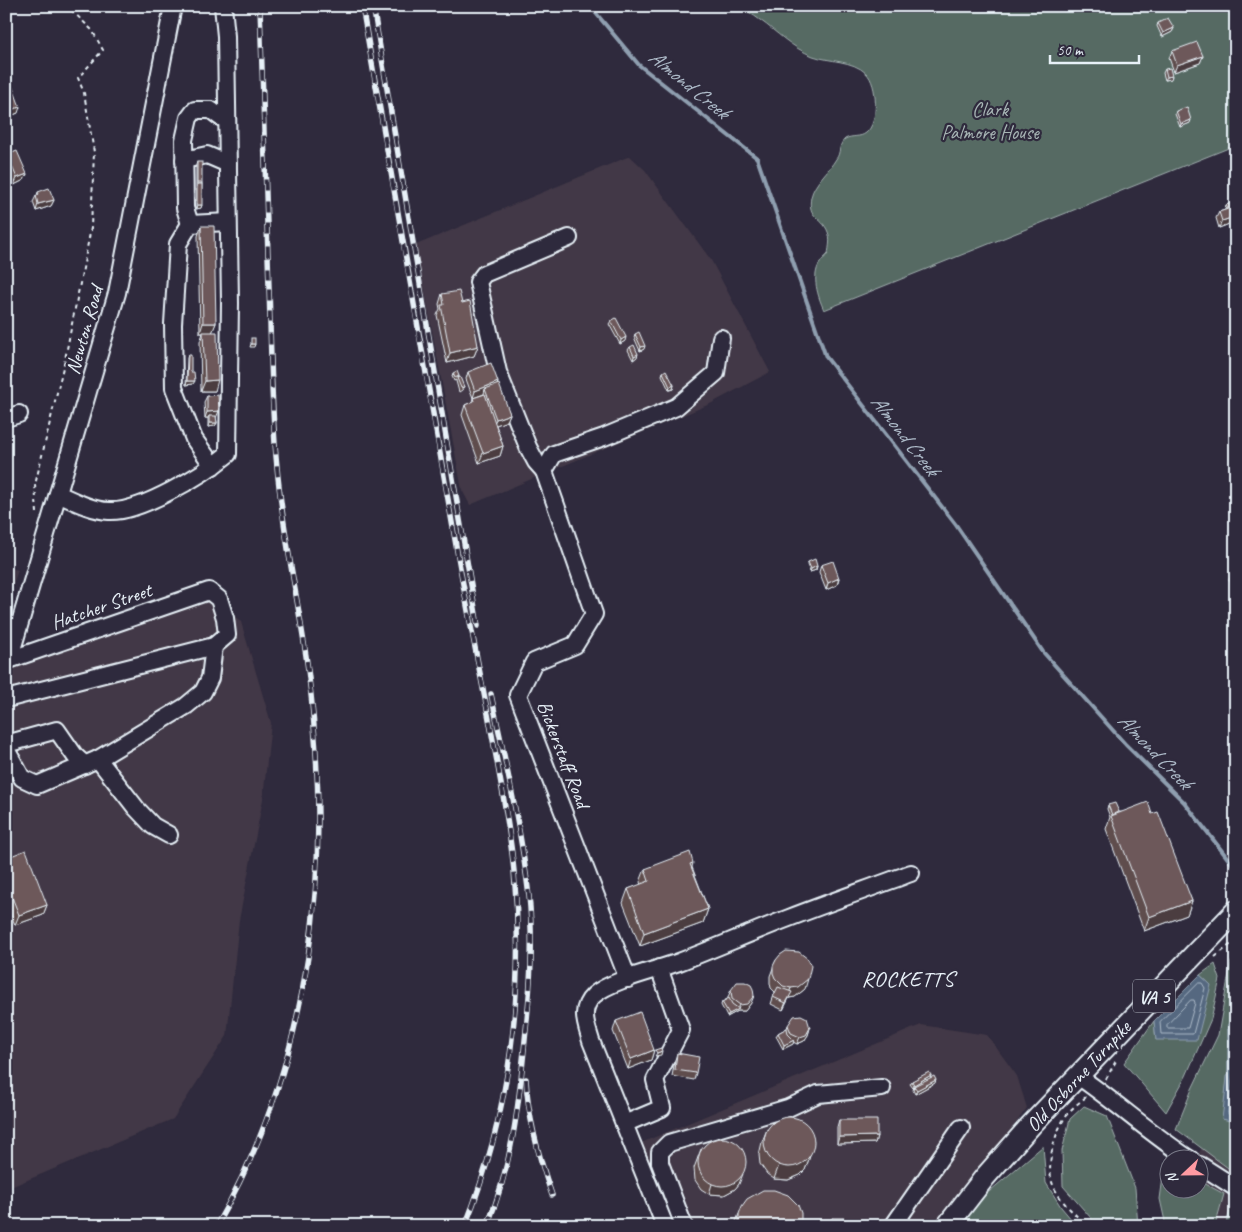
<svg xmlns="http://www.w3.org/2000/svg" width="1242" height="1232" font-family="Caveat,sans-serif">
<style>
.built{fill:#423846}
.green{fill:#576b64;stroke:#a0aeae}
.water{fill:#546880;stroke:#8f9fb0}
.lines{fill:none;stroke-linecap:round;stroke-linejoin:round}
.shore{stroke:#adbac8;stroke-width:1}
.stream{stroke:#8f9fb0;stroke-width:4}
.minor-casing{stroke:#e8f1f8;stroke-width:20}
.major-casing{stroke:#e8f1f8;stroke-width:24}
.path{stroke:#e8f1f8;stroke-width:2;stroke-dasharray:4 4;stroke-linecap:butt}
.minor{stroke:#2f2a3d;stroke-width:16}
.major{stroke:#2f2a3d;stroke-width:20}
.rail-casing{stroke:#e8f1f8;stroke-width:5.5}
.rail{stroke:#2f2a3d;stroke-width:4;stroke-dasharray:11;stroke-linecap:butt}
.wall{fill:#5e4d4d;stroke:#e8f1f8}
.shaded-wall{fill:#4c3e3f;stroke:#e8f1f8}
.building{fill:#6d595a;stroke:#e8f1f8}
.labels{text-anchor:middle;stroke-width:4.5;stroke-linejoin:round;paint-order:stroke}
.shield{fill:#2f2a3d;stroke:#b0b5c0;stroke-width:1}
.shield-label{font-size:19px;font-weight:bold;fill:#e8f1f8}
.park-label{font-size:20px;fill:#a7b5b5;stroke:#2f2a3d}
.street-label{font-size:20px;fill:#e8f1f8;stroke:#2f2a3d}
.water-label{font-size:21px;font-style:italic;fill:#adbac8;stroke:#2f2a3d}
.quarter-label{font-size:22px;letter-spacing:1px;fill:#e8f1f8;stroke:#2f2a3d}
</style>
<rect width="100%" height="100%" fill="#2f2a3d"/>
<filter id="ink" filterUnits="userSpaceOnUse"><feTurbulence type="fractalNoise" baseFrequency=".02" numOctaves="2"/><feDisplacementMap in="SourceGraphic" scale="10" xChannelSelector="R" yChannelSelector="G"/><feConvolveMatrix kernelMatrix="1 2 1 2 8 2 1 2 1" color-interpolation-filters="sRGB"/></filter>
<g filter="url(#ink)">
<g class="built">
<polygon points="630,156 645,170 711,260 770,372 710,404 470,505 462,490 416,245"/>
<polygon points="6,567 18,570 6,605"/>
<polygon points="209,591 241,622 271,723 263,799 239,920 227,1036 173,1119 6,1189 6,672"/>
<polygon points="921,1025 987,1035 1017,1076 1027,1108 939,1226 673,1226 641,1143"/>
<polygon points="1236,1081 1236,1226 1188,1226 1200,1190 1200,1160 1196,1159"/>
</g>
<g class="green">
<path d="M737,6H1236V145L824,310C818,297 811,276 820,263C822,259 826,257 828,254C829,247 831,239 828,232C822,216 807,219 811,197C814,183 829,171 836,159C841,153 838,145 845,139C852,135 860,138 866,133C879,123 878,84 866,73C852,60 830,62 813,56C792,48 777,32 760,20C753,14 744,11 737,6Z"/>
<polygon points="1236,955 1236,1019 1228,1024 1228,1070 1223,1119 1236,1122 1236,1174 1176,1129 1192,1089 1218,1035 1231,962"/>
<polygon points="1215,964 1220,979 1211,1019 1186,1076 1166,1112 1124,1063 1154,1021 1156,1040 1211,985 1200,975"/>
<polygon points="1084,1106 1107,1116 1135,1188 1138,1226 1098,1226 1063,1186 1062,1151 1070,1119"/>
<polygon points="1043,1146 1046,1183 1061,1207 1077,1226 960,1226 977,1202"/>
<polygon points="1165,1163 1169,1166 1170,1190 1200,1190 1200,1181 1224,1194 1215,1226 1166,1226 1160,1199"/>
<polygon points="1234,1199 1236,1200 1236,1226 1225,1226"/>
</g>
<g class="water">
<polygon points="1200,975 1211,985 1197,1040 1156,1040 1154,1021"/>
<polygon points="1236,1019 1236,1122 1222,1119 1228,1070 1228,1024"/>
</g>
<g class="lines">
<g class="shore">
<polygon points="1199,983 1202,983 1205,988 1193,1034 1161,1034 1160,1022"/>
<polygon points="1191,1000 1194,1000 1195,1003 1188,1028 1167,1028 1167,1025"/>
<polyline points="1236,1025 1233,1027 1233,1070 1228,1113 1230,1116 1236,1117"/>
</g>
<polyline class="stream" points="590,6 639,65 757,158 826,357 956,525 1043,652 1126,745 1184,802 1236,869"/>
<defs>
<g id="minor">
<polyline points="184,160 207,155 228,164"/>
<polyline points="190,224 185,208 184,140 189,118 195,110 211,110 220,117 227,120"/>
<polyline points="6,418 19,414"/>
<polyline points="213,466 194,439 174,388 173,324 178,244 190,224 228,222"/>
<polyline points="544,471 536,462 528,447 498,372 478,282 484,274 569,238"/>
<path d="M58,494C74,501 91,510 109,511C140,513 204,474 228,454L230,303L226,36L223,6"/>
<polyline points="9,660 117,293 173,6"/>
<polyline points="6,661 209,591 219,599 225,618 227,635 214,646 6,699"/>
<polyline points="6,744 57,730 75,756 85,765"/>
<polyline points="6,749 22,778 37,785 98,759 186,706 203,692 210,678 214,646"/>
<polyline points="98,759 136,808 153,826 169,835"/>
<polyline points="628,979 518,695 534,662 575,645 594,614 544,471 554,454 604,437 676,407 716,373 721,338"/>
<path d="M1078,1076C1116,1102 1151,1134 1191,1160"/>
<polyline points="624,1124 662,1108 655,1080 681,1030 659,968"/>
<polyline points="1200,1165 1236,1188"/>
<path d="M665,1226L591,1041C586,1024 579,1009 594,995C611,980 657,970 679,962C716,948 752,932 789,918C830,902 871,888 911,873"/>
<polyline points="684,1226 660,1163 660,1152 669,1143 788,1108 818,1094 882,1088"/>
<polyline points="893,1226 961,1128"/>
</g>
<polyline id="major" points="947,1226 985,1177 1031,1125 1236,911"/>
</defs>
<use href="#minor" class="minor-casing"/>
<use href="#major" class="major-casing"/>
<g class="path">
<polyline points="37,513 35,485 65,359 91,228 94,152 84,93 78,78 103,50 92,30 67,6"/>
<polyline points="1215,957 1236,940"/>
<polyline points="1106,1079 1117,1059"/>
<path d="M1086,1097C1080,1102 1073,1107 1068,1113C1055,1130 1044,1167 1054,1187C1061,1203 1075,1213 1086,1226"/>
</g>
<use href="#minor" class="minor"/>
<use href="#major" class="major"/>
<defs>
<g id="rail">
<path d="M362,6C392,180 422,354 453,528C464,593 477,658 490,724C499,773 509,821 514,871C525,990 510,1114 465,1226"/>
<polyline points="373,6 478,626"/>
<path d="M526,1079C528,1119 539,1158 552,1195"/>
<path d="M216,1226C314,1058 333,860 308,670C299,602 283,536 277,467C271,407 271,347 269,287C266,193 263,100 260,6"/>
<path d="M487,1226C512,1166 519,1104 525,1040C530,992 534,944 529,896C521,828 505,761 491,694"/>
</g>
</defs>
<use href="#rail" class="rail-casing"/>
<use href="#rail" class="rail"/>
</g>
<g class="wall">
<polygon points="1158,23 1174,28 1172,32 1162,37 1157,26"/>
<polygon points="1172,51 1203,56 1200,63 1174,72 1169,58"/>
<polygon points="1165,69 1171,79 1165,80 1163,73"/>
<polygon points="6,87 18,113 8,117 6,112"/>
<polygon points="1176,111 1190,123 1180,127 1175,114"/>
<polygon points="7,155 27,174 24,180 14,185 6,166"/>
<polygon points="197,162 202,184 201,208 196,209 196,165"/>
<polygon points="38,192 54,200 51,206 36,211 33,202 36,196 37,195"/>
<polygon points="1236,202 1236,232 1232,233 1229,224 1219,228 1216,218 1219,212 1225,210 1226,205"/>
<polygon points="201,226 216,323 212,332 215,391 201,391 200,342 203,333 200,333 198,236"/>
<polygon points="442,294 462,303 478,346 474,356 447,363 437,315 440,309 439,304"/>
<polygon points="611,321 625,341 620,344 609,324"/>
<polygon points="635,334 644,349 640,351 634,337"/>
<polygon points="630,347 637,357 633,360 628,350"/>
<polygon points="188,355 193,384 186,385 187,358"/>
<polygon points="468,372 498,382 497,385 510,414 507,421 496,425 503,446 500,456 479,463 462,415 465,405 472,402 473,398 484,394 473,398 466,379"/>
<polygon points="663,372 674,385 673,389 669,390 662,375"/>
<polygon points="453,373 459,376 459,378 464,387 462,390 459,392 456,381 456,380 454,381 452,376"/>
<polygon points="207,396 216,417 217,423 215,426 208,427 208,418 205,418 204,402"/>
<polygon points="808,562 817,566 816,570 810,572 807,565"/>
<polygon points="821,565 839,578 837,585 826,590 819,572"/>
<polygon points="1231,576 1236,584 1232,585 1229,580"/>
<polygon points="1108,805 1119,812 1152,814 1192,901 1187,915 1144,931 1106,829 1110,817 1107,809"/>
<polygon points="6,858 47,905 43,915 15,925 6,902"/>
<polygon points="693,863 692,867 708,909 703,923 640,946 623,903 628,889 641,885 640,882 645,869"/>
<polygon points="776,960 805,989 795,997 789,998 783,1010 771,1004 775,992 771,988 770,983 770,976"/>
<polygon points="731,990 751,1003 745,1011 738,1011 727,1017 721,1005 722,1002 728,999 728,997"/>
<polygon points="616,1021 654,1050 651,1060 628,1069 613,1031"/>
<polygon points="788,1025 810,1028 808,1035 804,1041 797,1044 793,1042 793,1044 783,1049 776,1036 778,1033 787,1028"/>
<polygon points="677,1053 696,1073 694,1080 672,1076 675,1060"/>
<polygon points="931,1075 930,1078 935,1083 915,1094 913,1090 914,1087 913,1088 910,1084 912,1081"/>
<polygon points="839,1120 877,1136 875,1143 837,1144 837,1127"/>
<polygon points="767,1129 810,1156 805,1170 800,1175 788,1180 774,1179 767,1174 760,1164 759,1155 762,1142"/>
<polygon points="701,1149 739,1184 735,1189 724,1195 709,1194 701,1189 695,1180 694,1168"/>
<polygon points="739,1214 801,1226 734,1226"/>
<polygon points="832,1218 844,1226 830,1226"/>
</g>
<g class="shaded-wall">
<polygon points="1174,28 1172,32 1162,37 1163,33"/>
<polygon points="1203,56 1200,63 1174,72 1177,65"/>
<polygon points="1172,76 1171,79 1165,80 1167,77"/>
<polygon points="20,107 18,113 8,117 10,110"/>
<polygon points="1191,120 1190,123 1180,127 1181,124"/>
<polygon points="27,174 24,180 14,185 17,178"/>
<polygon points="54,200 51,206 36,211 38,204"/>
<polygon points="197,205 202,205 201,208 196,209"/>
<polygon points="1231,218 1229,224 1219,228 1222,221"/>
<polygon points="1236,226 1236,232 1232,233 1234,227"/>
<polygon points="203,323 216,323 212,333 200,333"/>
<polygon points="626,337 625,341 620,344 621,340"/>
<polygon points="251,344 255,344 254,347 250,347"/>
<polygon points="478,346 474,356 447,363 450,353"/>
<polygon points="645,346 644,349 640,351 641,347"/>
<polygon points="638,354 637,357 633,360 634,356"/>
<polygon points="218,380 215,391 201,391 205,381"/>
<polygon points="187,381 195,381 193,384 186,385"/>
<polygon points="498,382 496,389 485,389 484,394 473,398 475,391"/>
<polygon points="674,385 673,389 669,390 670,387"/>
<polygon points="219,411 216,418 209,416 208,418 205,418 207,412"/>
<polygon points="510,414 507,421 493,426 496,419"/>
<polygon points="209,423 217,423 215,426 208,427"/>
<polygon points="503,446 500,456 479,463 483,453"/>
<polygon points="817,566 816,570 810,572 811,569"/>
<polygon points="839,578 837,585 826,590 828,583"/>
<polygon points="1236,581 1236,584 1232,585 1233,582"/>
<polygon points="10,822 8,829 6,830 6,824"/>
<polygon points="1192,901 1187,915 1144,931 1149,917"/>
<polygon points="47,905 43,915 15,925 19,915"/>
<polygon points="708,909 703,923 640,946 644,933"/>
<polygon points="808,979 805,989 795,997 789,998 783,1010 791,988"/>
<polygon points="754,996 751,1003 745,1011 738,1011 727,1017 729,1014 738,1009 740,1005"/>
<polygon points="810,1028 808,1035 804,1041 797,1044 800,1037"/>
<polygon points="794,1040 793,1044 783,1049 784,1045"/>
<polygon points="654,1050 651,1060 628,1069 631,1059"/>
<polygon points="662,1051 661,1055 655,1056 657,1053"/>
<polygon points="931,1075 930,1079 913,1088 914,1085"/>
<polygon points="936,1080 935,1083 915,1094 917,1090"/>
<polygon points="877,1136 875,1143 837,1144 839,1137"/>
<polygon points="810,1156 805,1170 800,1175 788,1180 774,1179 779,1165"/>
<polygon points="743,1174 739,1184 735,1189 724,1195 709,1194 712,1184"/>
</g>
<g class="building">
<polygon points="1168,18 1174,28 1163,33 1158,23"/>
<polygon points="1197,42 1203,56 1177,65 1172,51"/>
<polygon points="1170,68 1172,76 1167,77 1165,69"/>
<polygon points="12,85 20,107 10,110 6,99 6,87"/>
<polygon points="1187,107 1191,120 1181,124 1176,111"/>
<polygon points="17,151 27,174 17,178 7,155"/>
<rect x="197" y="162" width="5" height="21"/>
<rect x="197" y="184" width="5" height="21"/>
<polygon points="49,188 54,200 38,204 36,196 39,194 38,192"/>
<polygon points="1236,202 1236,226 1234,227 1231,218 1222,221 1219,212 1228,209 1226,205"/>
<polygon points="201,226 214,226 216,323 203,323"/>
<polygon points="459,291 462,303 470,301 478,346 450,353 441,305 444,305 442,294"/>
<polygon points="616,318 626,337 621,340 611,321"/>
<polygon points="203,332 217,332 218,380 205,381"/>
<polygon points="639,332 645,346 641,347 635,334"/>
<rect x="251" y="338" width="4" height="6"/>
<polygon points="634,345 638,354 634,356 630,347"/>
<polygon points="188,355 191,355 191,372 194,372 195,381 187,381"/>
<polygon points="491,363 498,382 475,391 468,372"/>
<polygon points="666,370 674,385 670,387 663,372"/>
<polygon points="457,371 459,376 455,378 453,373"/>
<polygon points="460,377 464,387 461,388 457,378"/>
<polygon points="499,384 510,414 496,419 485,389"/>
<polygon points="485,394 503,446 483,453 465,405 474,401 473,398"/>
<polygon points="218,395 219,411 207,412 207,396"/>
<polygon points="209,416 216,416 217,423 209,423"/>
<polygon points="815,559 817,566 811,569 808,562"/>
<polygon points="833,561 839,578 828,583 821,565"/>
<polygon points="1236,574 1236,581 1233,582 1231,576"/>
<polygon points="1148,802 1152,814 1158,812 1192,901 1149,917 1111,816"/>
<polygon points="1115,803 1119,812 1112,815 1108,805"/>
<polygon points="6,811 10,822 6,824"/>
<polygon points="26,850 47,905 19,915 6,882 6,858"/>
<polygon points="690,852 693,863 690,864 708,909 644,933 628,889 649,881 645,869"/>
<polygon points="786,951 799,952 808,959 811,966 808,979 798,987 791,988 783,986 775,978 773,973 773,966 776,960 780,955"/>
<polygon points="737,982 745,982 751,985 753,989 754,996 747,1004 740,1005 732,999 731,990"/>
<polygon points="778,987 792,992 786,1003 773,997"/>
<polygon points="729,998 732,1004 739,1009 729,1014 722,1002"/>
<polygon points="640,1012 654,1050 631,1059 616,1021"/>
<polygon points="801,1015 807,1018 810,1028 806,1035 800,1037 791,1033 788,1025 794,1016"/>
<polygon points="787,1028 788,1034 794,1040 784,1045 778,1033"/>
<polygon points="661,1048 662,1051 657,1053 655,1050"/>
<polygon points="677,1053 699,1057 696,1073 675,1070"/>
<polygon points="929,1072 931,1075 914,1085 912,1081"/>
<polygon points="934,1076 936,1080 917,1090 914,1086"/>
<circle cx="789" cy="1142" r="25"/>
<polygon points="839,1120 877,1120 877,1136 839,1137"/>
<circle cx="722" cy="1162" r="24"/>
<polygon points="763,1190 774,1190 788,1195 798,1205 801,1213 801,1226 739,1226 739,1214 742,1206 747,1199"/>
<polygon points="832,1218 844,1218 844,1226 833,1226"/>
</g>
</g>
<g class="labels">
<rect class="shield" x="1133" y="979.5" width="42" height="33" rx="4"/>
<g class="shield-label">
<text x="1154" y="1003">VA 5</text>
</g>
<g class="park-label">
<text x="990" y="116">Clark<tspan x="990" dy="23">Palmore House</tspan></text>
</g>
<g class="street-label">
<text transform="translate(84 330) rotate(-74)" y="7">Newton Road</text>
<text transform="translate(101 606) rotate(-19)" y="7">Hatcher Street</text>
<text transform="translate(564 754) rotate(69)" y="7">Bickerstaff Road</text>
<text transform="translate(1078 1076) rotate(-47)" y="7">Old Osborne Turnpike</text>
</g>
<g class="water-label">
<text transform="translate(689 84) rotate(39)" y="7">Almond Creek</text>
<text transform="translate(905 435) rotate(52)" y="7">Almond Creek</text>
<text transform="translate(1155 751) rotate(46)" y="7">Almond Creek</text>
</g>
<g class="quarter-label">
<text x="908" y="986">ROCKETTS</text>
</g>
</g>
<rect width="1242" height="1232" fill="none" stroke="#2f2a3d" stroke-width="25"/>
<rect x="12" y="12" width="1217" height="1207" fill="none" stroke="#e8f1f8" stroke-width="2" filter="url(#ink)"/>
<g transform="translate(1184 1174) rotate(248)"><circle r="24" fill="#2f2a3d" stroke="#797a88"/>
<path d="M0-4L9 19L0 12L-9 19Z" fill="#ff9aa2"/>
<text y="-8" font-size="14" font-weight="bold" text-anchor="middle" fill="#e8f1f8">N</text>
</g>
<path d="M1050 55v8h89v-8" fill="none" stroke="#e8f1f8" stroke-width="2.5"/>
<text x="1057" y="55" font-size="15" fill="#e8f1f8" stroke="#2f2a3d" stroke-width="4" paint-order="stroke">50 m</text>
</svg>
